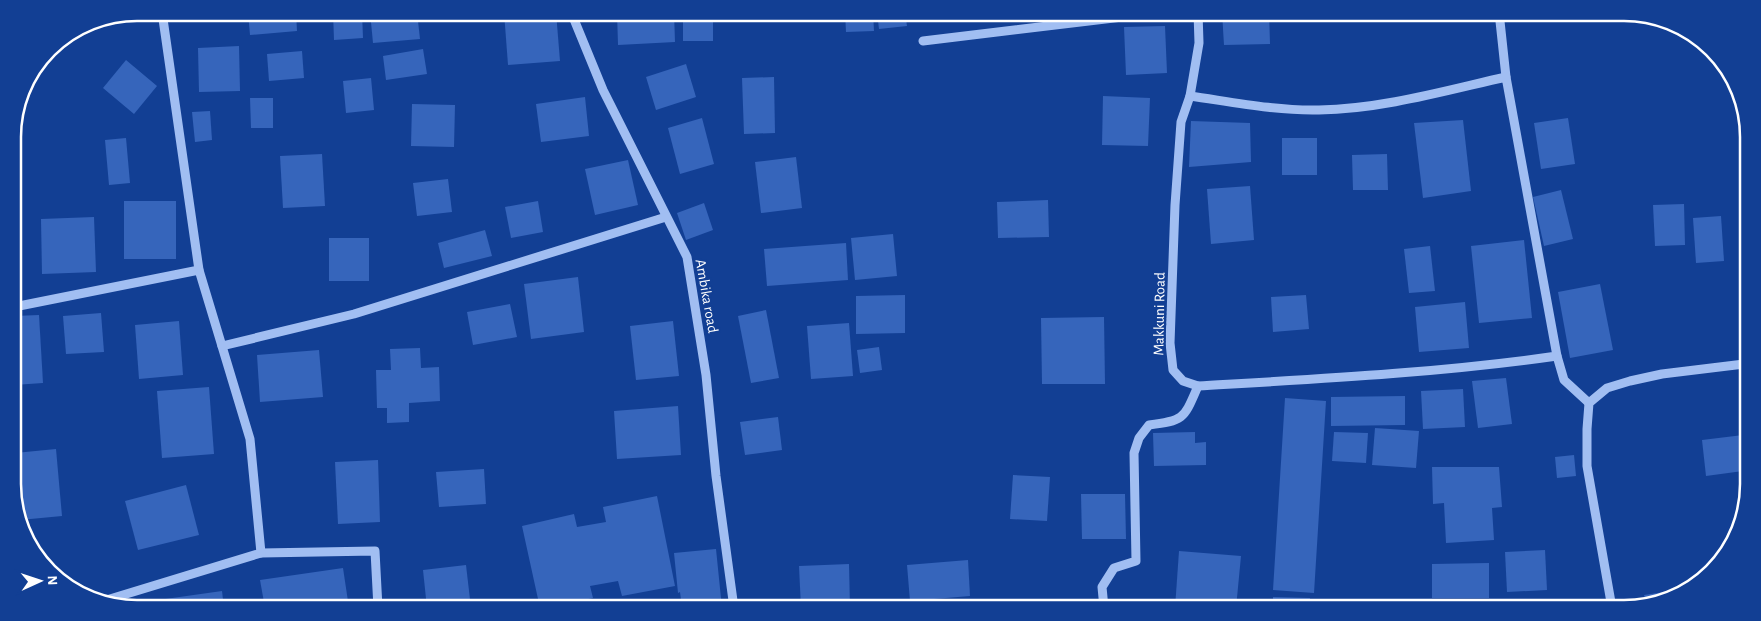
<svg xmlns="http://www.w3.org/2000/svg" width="1761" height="621" font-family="'Alegreya Sans',sans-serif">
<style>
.building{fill:#3665bb}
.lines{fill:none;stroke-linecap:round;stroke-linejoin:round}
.minor{stroke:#a1bef2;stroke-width:9}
.labels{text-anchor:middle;stroke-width:4.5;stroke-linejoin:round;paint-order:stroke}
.street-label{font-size:15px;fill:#fff;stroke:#123f94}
.rim{fill:none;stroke:#fff;stroke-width:2.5}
</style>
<rect width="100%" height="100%" fill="#123f94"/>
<g class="building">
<polygon points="248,12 296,12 297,31 250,35"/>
<polygon points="333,12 362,12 363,38 334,40"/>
<polygon points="370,12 417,12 420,39 373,43"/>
<polygon points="504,12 556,12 560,61 508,65"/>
<polygon points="674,12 675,42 618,45 617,13"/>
<rect x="683" y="12" width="30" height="29"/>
<polygon points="845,12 873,12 874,31 846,32"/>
<polygon points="877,12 905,12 907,26 879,29"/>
<polygon points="1222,12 1269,12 1270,44 1224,45"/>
<polygon points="1165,26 1167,73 1126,75 1124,27"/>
<polygon points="239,46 240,91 199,92 198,48"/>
<polygon points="423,49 427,74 386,80 383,56"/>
<polygon points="302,51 304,78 269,81 267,54"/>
<polygon points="126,60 157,86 134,114 103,88"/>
<polygon points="686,64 696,97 656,110 646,77"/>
<polygon points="774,77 775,133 744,134 742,78"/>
<polygon points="371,78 374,110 346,113 343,81"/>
<polygon points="1103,96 1150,98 1148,146 1102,145"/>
<polygon points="585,97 589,136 541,142 536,104"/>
<polygon points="250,98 273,98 273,128 251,128"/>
<polygon points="412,104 455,105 454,147 411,146"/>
<polygon points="210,111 212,140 195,142 192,112"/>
<polygon points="702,118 714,164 680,174 668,128"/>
<polygon points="1568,118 1575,164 1541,169 1534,123"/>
<polygon points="1463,120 1471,191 1423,198 1414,123"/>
<polygon points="1191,121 1250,123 1251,162 1189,167"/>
<polygon points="126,138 130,183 109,185 105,140"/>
<rect x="1282" y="138" width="35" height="37"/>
<polygon points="322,154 325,206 283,208 280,156"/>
<polygon points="1387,154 1388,190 1353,190 1352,155"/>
<polygon points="796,157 802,208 761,213 755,162"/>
<polygon points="628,160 638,205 595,215 585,169"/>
<polygon points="448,179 452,212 417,216 413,183"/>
<polygon points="1250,186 1254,240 1211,244 1207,189"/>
<polygon points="1561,190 1573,239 1544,246 1533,197"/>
<polygon points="1048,200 1049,237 998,238 997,202"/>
<rect x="124" y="201" width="52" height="58"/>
<polygon points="538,201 543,232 511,238 505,207"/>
<polygon points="704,203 713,230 686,240 677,213"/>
<polygon points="1684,204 1685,245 1655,246 1653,205"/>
<polygon points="1721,216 1724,261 1696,263 1693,218"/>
<polygon points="94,217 96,272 42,274 41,219"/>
<polygon points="485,230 492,256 444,268 438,243"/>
<polygon points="893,234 897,276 855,280 851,238"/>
<rect x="329" y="238" width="40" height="43"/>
<polygon points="1524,240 1532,318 1479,323 1471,246"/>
<polygon points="846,243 848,280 767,286 764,249"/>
<polygon points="1430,246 1435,291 1409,293 1404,249"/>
<polygon points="578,277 584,332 531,339 524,284"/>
<polygon points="1600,284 1613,350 1570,358 1558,292"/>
<polygon points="905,295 905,333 856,334 856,296"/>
<polygon points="1306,295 1309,329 1273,332 1271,297"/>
<polygon points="1465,302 1469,348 1419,352 1415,307"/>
<polygon points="510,304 517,337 473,345 467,312"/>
<polygon points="766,310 779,378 751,383 738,316"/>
<polygon points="101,313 104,352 66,354 63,316"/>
<polygon points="39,315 43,383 14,385 14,316"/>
<polygon points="1104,317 1105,384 1042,384 1041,318"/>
<polygon points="179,321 183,375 139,379 135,325"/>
<polygon points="673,321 679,376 636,380 630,326"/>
<polygon points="849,323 853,376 811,379 807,326"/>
<polygon points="879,347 882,370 860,373 857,350"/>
<polygon points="420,348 421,368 439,367 440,401 409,403 409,422 387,423 387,408 377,408 376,370 391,370 390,349"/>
<polygon points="319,350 323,397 260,402 257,355"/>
<polygon points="1506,378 1512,424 1478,428 1472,381"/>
<polygon points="209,387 214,454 162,458 157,391"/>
<polygon points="1463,389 1465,427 1423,429 1421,391"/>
<polygon points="1405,396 1405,425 1331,426 1331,397"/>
<polygon points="1285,398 1326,401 1314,593 1273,590"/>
<polygon points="678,406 681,455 617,459 614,411"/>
<polygon points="778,417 782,450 745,455 740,422"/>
<polygon points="1375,428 1419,431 1416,468 1372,465"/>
<polygon points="1195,432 1195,443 1206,442 1206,465 1154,466 1153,433"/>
<polygon points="1334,432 1368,433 1366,463 1332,461"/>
<polygon points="1743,435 1743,471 1706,476 1702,440"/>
<polygon points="56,449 62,516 20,520 15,508 15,453"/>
<polygon points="1574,455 1576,476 1557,478 1555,457"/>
<polygon points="378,460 380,522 338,524 335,462"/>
<polygon points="1432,467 1499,467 1502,507 1492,508 1494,540 1446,543 1444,503 1433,504"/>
<polygon points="484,469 486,504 439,507 436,472"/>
<polygon points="1013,475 1050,477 1047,521 1010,519"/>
<polygon points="186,485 199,535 138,550 125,501"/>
<polygon points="1081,494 1125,494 1126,539 1082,539"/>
<polygon points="657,496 675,586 622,596 618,581 590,586 593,598 548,608 540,608 522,526 574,514 577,527 606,522 603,507"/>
<polygon points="716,549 722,608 682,608 680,592 678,593 674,553"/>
<polygon points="1545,550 1547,590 1507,592 1505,552"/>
<polygon points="1179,551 1241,556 1236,608 1175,608"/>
<polygon points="968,560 970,596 910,601 907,565"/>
<polygon points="1489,563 1489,598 1432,598 1432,564"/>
<polygon points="849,564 850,608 801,608 799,566"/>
<polygon points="466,565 471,608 427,608 423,570"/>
<polygon points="343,568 349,608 265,608 260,580"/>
<polygon points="1678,590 1678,591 1646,603 1644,595"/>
<polygon points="222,591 224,608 152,608 151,601"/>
<polygon points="1273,597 1310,598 1309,608 1273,608"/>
</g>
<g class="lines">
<g class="minor">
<polyline points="162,12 199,270 250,439 261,553 375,551 378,608"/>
<polyline points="571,12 603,90 687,257 706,375 716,476 734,608"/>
<polyline points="1499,12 1506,77"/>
<polyline points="923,41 1164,12"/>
<path d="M1190,96C1232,102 1276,111 1319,110C1382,109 1444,91 1506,77L1557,356C1438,373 1318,379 1198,386"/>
<polyline points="14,307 199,270"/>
<polyline points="222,346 354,314 666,217"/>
<polyline points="1557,356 1564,380 1589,403"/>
<polyline points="100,602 261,553"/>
<path d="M1104,608L1102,587L1114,568L1136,561L1134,453L1139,438L1149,425C1185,421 1184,418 1198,386L1183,381L1173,370L1170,343L1175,205L1181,122L1190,96L1199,43L1198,12"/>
<polyline points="1612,608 1587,466 1587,429 1589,403 1607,388 1630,381 1662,374 1744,364"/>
</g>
</g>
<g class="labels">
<g class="street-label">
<text transform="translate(707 296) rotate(80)" y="5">Ambika road</text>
<text transform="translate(1159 314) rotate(-89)" y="5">Makkuni Road</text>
</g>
</g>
<path d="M0 0H1761V621H0ZM137 21H1624A116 116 0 0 1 1740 137V484A116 116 0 0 1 1624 600H137A116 116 0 0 1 21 484V137A116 116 0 0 1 137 21Z" fill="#123f94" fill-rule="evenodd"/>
<path class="rim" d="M137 21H1624A116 116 0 0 1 1740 137V484A116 116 0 0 1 1624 600H137A116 116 0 0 1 21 484V137A116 116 0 0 1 137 21Z"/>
<g transform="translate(40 581) rotate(87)" stroke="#123f94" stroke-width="4" paint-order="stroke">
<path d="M0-4L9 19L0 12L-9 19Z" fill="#ffffff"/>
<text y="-8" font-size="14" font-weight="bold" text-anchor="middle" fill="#ffffff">N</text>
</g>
</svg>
